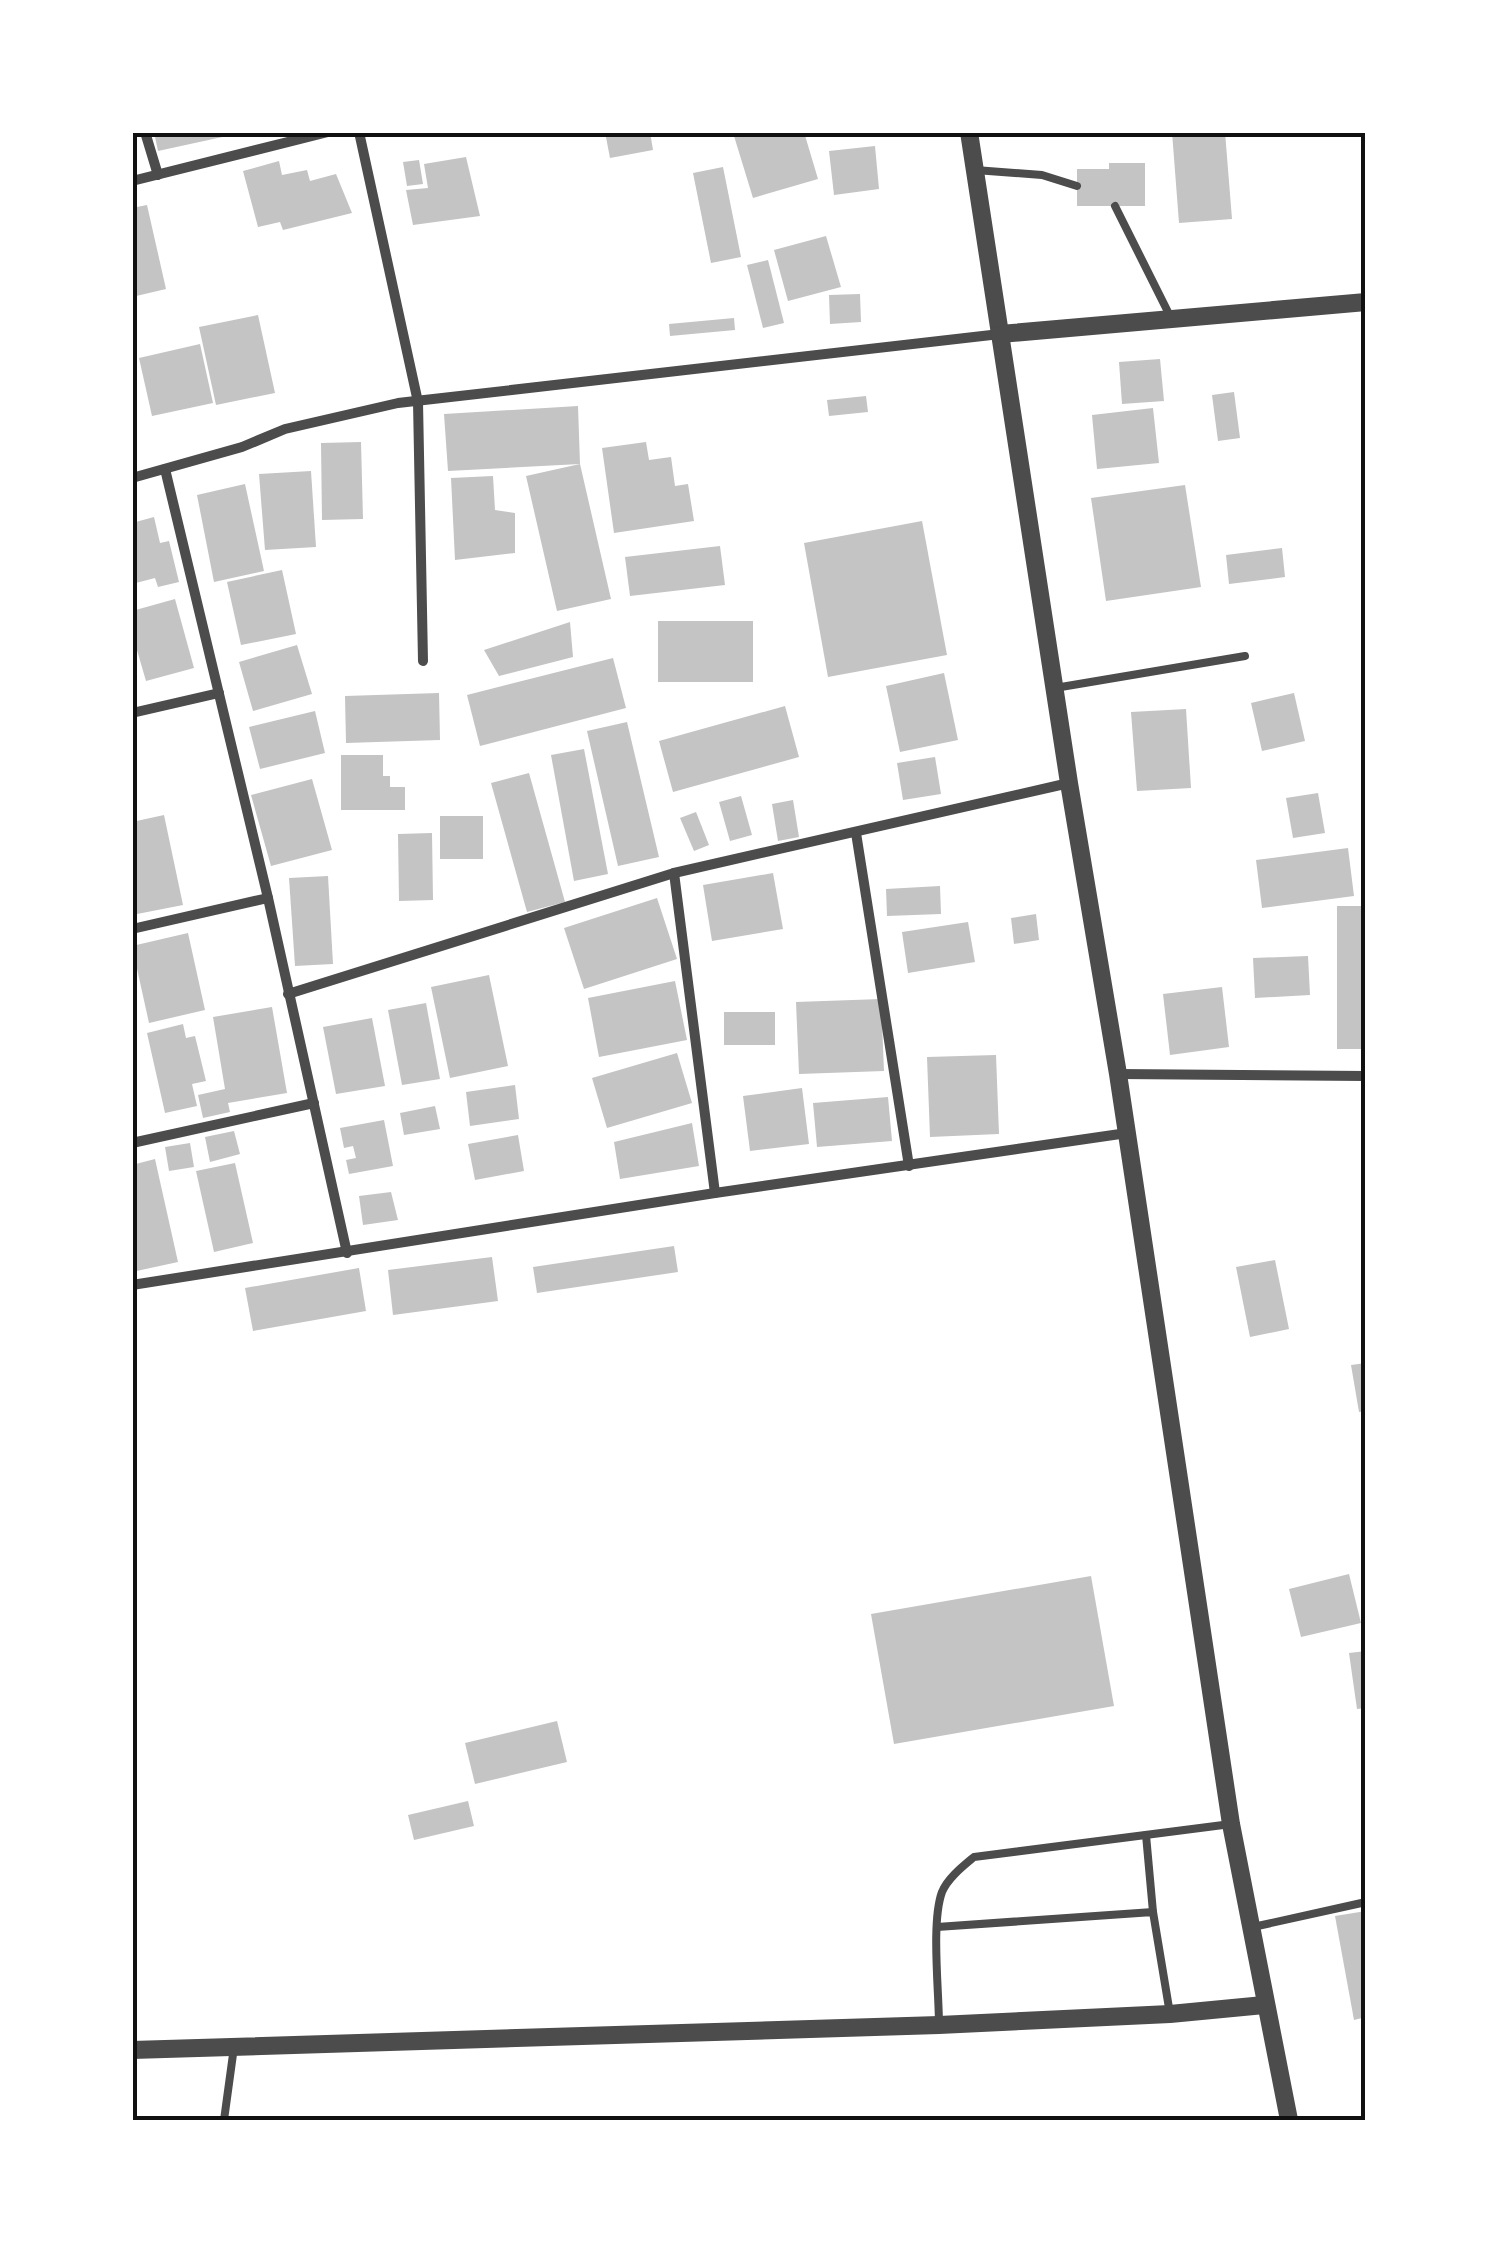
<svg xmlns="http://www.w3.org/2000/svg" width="1498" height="2253" font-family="Mulish,sans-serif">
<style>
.building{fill:#c4c4c4}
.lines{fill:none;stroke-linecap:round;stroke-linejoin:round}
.service{stroke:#4c4c4c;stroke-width:8}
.minor{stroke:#4c4c4c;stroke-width:10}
.tertiary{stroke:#4c4c4c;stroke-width:18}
.neatline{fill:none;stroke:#111;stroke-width:4}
</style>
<rect width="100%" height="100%" fill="#fff"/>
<g class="building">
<polygon points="154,132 226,132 227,136 158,151"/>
<polygon points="605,132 650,132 653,150 610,158"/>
<polygon points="747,132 804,132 818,179 753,198 734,136"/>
<polygon points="1172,132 1225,132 1232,219 1179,223"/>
<polygon points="875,146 879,189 834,195 829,151"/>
<polygon points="466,157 480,216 413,225 406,190 428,188 424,164"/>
<polygon points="419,160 423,184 407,186 403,162"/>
<polygon points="279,161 282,175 307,170 310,181 336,174 352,213 283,230 280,222 258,227 243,171"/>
<polygon points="1109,163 1145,163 1145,206 1077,206 1077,169 1109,169"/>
<polygon points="723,167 741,257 711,263 693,173"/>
<polygon points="147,205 166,289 132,297 132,208"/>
<polygon points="826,236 841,287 788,301 774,250"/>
<polygon points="768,260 784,323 763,328 747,265"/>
<polygon points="860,294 861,322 830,324 829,295"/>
<polygon points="258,315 275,393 216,405 199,327"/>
<polygon points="734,318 735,330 670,336 669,324"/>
<polygon points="200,344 213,403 152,416 139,358"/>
<polygon points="1160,359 1164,401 1122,404 1119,362"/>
<polygon points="1234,392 1240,438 1218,441 1212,395"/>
<polygon points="866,396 868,412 829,416 827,400"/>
<polygon points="578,406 580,464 611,599 557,611 526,476 580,464 448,471 444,414"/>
<polygon points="1153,408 1159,463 1097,469 1092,415"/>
<polygon points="361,442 363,519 322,520 321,443"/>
<polygon points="646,442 649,460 671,457 675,486 688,484 694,521 614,533 602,448"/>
<polygon points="311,471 316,547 265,550 259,474"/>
<polygon points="493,476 495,510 515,513 515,553 455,560 451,478"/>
<polygon points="245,484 264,571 214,582 197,495"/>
<polygon points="1185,485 1201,587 1106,601 1091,498"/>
<polygon points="154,517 160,543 169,541 179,582 158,587 155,578 132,584 132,523"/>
<polygon points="922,521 947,655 828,677 804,543"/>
<polygon points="720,546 725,585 630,596 625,557"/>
<polygon points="1282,548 1285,577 1229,584 1226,555"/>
<polygon points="282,570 296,634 241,645 227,582"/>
<polygon points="175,599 194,668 146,681 132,633 132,611"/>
<rect x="658" y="621" width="95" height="61"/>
<polygon points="570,622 573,657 499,676 484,650"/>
<polygon points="297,645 312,694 253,711 239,662"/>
<polygon points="613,658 626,708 480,746 467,695"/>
<polygon points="944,673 958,740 900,752 886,686"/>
<polygon points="439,693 440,740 346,743 345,696"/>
<polygon points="1294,693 1305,741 1262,751 1251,703"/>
<polygon points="785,706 799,757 673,792 659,741"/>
<polygon points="1186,709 1191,788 1137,791 1131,712"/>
<polygon points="315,711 325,753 260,769 249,727"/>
<polygon points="627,722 659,857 618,866 587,731"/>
<polygon points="584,749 608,874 574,881 551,755"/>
<polygon points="341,755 383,755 383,776 390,776 390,787 405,787 405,810 341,810"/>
<polygon points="935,757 941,794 903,800 897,763"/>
<polygon points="529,773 565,902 527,912 491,783"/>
<polygon points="312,779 332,850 271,866 251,795"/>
<polygon points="1318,793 1325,833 1293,838 1286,798"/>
<polygon points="741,796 752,835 730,841 719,802"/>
<polygon points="793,800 799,837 778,841 772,804"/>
<polygon points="696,812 709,845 694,851 680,818"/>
<polygon points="164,815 183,905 132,915 132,822"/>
<rect x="440" y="816" width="43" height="43"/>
<polygon points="432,833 433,900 399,901 398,834"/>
<polygon points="1348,848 1354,896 1262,908 1256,860"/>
<polygon points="773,873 783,929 712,941 703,885"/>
<polygon points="328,876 333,964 295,966 289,878"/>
<polygon points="940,886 941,914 887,916 886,889"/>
<polygon points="657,898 677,959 584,989 564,928"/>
<rect x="1337" y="906" width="29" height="143"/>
<polygon points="1036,914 1039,940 1014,944 1011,918"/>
<polygon points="968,922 975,962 908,973 902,932"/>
<polygon points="188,933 205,1010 149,1023 132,946"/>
<polygon points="1308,956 1310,995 1255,998 1253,958"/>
<polygon points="489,975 508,1066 450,1078 431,987"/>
<polygon points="675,981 687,1040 599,1057 588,998"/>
<polygon points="1222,987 1229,1047 1170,1055 1163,994"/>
<polygon points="881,999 884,1071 799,1074 796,1002"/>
<polygon points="426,1003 440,1079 402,1085 388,1010"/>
<polygon points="272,1007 287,1093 228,1103 230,1112 203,1118 198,1095 225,1089 213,1017"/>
<rect x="724" y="1012" width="51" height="33"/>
<polygon points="372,1018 385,1086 336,1094 323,1027"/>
<polygon points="183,1024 186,1038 195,1036 206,1081 192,1084 197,1106 165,1113 147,1033"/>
<polygon points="677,1053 692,1103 607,1128 592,1078"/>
<polygon points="996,1055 999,1134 930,1137 927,1057"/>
<polygon points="515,1085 519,1119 470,1126 466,1092"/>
<polygon points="802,1088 809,1144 750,1151 743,1096"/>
<polygon points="888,1097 892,1141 817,1147 813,1103"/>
<polygon points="435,1106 440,1129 404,1135 400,1113"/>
<polygon points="384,1120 393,1166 349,1174 346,1160 356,1158 353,1146 344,1148 340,1128"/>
<polygon points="692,1123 699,1166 620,1179 614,1142"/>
<polygon points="234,1131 240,1154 210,1162 205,1137"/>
<polygon points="518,1135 524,1171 475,1180 468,1144"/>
<polygon points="190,1143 194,1167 169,1171 165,1147"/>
<polygon points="155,1159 178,1262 132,1272 132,1165"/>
<polygon points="235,1163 253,1243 214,1252 196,1171"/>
<polygon points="391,1192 398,1220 363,1225 359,1196"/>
<polygon points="674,1246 678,1272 537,1293 533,1267"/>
<polygon points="492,1257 498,1301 393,1315 388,1270"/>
<polygon points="1275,1260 1289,1329 1250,1337 1236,1267"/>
<polygon points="359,1268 366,1311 253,1331 245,1288"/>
<polygon points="1366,1363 1366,1411 1359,1412 1351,1365"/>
<polygon points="1349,1574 1361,1623 1301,1637 1289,1589"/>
<polygon points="1091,1576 1114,1706 894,1744 871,1614"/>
<polygon points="1366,1651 1366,1708 1357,1709 1349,1653"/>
<polygon points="557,1721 567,1762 475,1784 465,1743"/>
<polygon points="468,1801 474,1826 414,1840 408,1815"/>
<polygon points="1366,1911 1366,2017 1354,2020 1335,1916"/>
</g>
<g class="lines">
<g class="service">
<polyline points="975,170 1042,175 1077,186"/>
<polyline points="1115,206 1171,318"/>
<polyline points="1055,688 1245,656"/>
<polyline points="1146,1835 1153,1912"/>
<polyline points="937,1927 1153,1912 1170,2014"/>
<polyline points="1253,1927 1366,1902"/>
<path d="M939,2025C939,1991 931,1922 942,1892C948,1878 962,1867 974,1857L1231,1824"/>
<polyline points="224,2120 234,2047"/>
</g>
<g class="minor">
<polyline points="145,132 158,175"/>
<polyline points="359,132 418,402 423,661"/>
<polyline points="132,181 328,132"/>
<polyline points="165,469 268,898 347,1253"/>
<polyline points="132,478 242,447 285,429 398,403 1000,334"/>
<polyline points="132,713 219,693"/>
<polyline points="856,833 909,1166"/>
<polyline points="674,873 715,1193"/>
<polyline points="132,929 268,898"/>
<polyline points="288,994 674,873 1069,783"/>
<polyline points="1118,1074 1366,1076"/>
<polyline points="132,1143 314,1103"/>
<polyline points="132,1285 715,1193 1127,1133"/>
</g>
<g class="tertiary">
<polyline points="969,132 1069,783 1118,1074 1231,1824 1289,2120"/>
<polyline points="1000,334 1366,302"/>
<polyline points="132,2050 939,2025 1170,2014 1264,2005"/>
</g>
</g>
<rect width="1498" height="2253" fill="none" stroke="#ffffff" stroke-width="270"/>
<rect x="135" y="135" width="1228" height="1983" class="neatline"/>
</svg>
